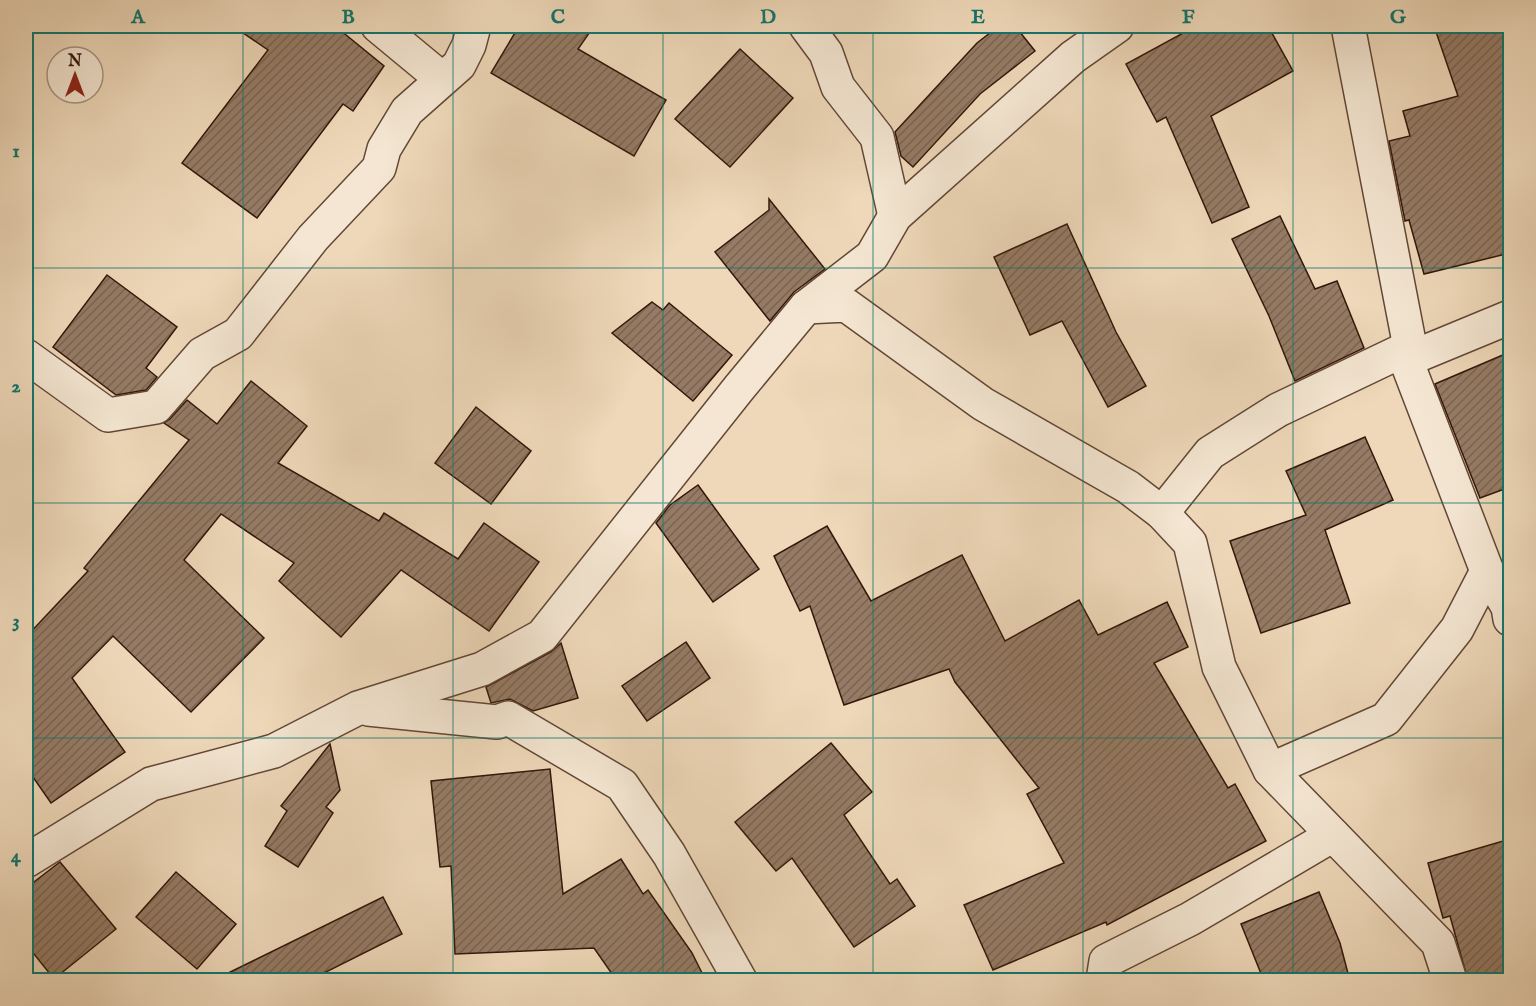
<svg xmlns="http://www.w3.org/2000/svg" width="1536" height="1006" font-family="'IM FELL English',serif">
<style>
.building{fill:url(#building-hatch);stroke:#34170a;stroke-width:1.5}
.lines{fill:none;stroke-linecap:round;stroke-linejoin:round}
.minor-casing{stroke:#624736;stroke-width:36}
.minor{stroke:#f4e6d2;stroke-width:33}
.grid{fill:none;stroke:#0f766e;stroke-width:1.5;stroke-opacity:0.55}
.neatline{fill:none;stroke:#0f766e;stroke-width:2}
.grid-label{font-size:20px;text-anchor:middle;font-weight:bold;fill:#0f766e}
</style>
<defs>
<pattern id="building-hatch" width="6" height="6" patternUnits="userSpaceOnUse" patternTransform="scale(1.5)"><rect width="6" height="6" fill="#957b65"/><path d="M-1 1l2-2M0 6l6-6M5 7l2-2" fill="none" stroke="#7a6451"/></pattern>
</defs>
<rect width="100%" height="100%" fill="#eed8b9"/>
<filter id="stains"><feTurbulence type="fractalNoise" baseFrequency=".00333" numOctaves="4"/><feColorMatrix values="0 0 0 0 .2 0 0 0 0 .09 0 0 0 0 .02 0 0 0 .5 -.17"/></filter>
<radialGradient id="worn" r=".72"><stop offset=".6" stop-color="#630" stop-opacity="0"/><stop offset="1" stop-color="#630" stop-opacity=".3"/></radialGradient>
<g class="building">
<polygon points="233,26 335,26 384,66 353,111 343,104 257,218 182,163 268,50"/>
<polygon points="519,26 594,26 578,49 666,100 634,156 491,73"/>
<polygon points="999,26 1015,26 1035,51 980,94 913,167 901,156 895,132 977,43"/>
<polygon points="1196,26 1268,26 1293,71 1211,116 1249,207 1212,223 1166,117 1157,122 1126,64"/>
<polygon points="1434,26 1510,26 1510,253 1424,274 1409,220 1405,221 1389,141 1410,136 1403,111 1458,96"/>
<polygon points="740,49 793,98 730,167 675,119"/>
<polygon points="769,199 825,269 794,292 770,321 715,252 769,210"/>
<polygon points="1280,216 1315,289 1337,281 1364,348 1295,381 1269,316 1232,239"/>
<polygon points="1067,224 1116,332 1146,386 1108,407 1062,321 1030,335 994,257"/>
<polygon points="107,275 177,327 146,368 157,377 146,390 116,395 53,347"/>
<polygon points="652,302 663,310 669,303 732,355 693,401 612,333"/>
<polygon points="1510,352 1510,487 1480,498 1435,384"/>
<polygon points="251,381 307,426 278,463 379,521 384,513 458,559 484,523 539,562 489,631 401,570 341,637 279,581 294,563 221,514 184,560 264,638 191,712 113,636 72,678 125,752 51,803 26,767 26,637 88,571 84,568 189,440 164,423 170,419 187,400 217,424"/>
<polygon points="476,407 531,451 491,504 435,463"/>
<polygon points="1365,437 1393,500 1325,530 1350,603 1261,633 1230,541 1306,515 1286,471"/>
<polygon points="698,485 759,569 713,602 656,523 670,505"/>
<polygon points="827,526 871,601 962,555 1005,641 1079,600 1098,635 1167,602 1188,647 1154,663 1228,788 1235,784 1266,841 1107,925 1106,922 993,970 964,905 1064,863 1027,794 1039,788 955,682 949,669 844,705 810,606 800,611 774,556"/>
<polygon points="686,642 710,678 647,721 622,686"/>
<polygon points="561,643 578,698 533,711 510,699 491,703 486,687 551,652"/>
<polygon points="831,743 872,792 844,815 890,884 897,879 915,906 854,947 792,858 776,871 735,822"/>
<polygon points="330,744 340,790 326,807 333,813 298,867 265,846 287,811 281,806"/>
<polygon points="550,769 563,894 621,859 643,894 648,890 692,953 706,981 617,981 594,948 455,954 451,866 440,867 431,781"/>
<polygon points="1510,839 1510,981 1468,981 1450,916 1443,918 1428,863"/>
<polygon points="60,862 116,929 54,979 26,944 26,888"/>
<polygon points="176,872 236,924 197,969 136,917"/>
<polygon points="1319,892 1340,943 1350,981 1264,981 1241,924"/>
<polygon points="383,897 402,934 308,981 212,981"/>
</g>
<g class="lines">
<defs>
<g id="minor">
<polyline points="378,26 442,79"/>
<polyline points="806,26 826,53 838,87 877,137 895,216"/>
<polyline points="1348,26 1410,347"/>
<polyline points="806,307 846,305 983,404 1128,487 1162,513 1190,543 1219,667 1270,770 1438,943 1450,980"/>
<polyline points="26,356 108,415 156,407 202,354 238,334 313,238 379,168 384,149 407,111 459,65 469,45 474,26"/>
<polyline points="1406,360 1487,571 1508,607 1510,619"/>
<polyline points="1162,513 1210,453 1278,410 1410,347 1406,360 1510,317"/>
<polyline points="368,709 497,722 508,718 622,785 669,854 740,980"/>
<polyline points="1270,770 1386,719 1457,629 1487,571"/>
<polyline points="26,861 151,784 274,751 358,708 482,669 542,636 739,388 806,307 872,256 895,216 1073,57 1117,26"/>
<polyline points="1103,980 1106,961 1190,919 1333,835"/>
</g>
</defs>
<use href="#minor" class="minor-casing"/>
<use href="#minor" class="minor"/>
</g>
<path class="grid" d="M243,26V980M453,26V980M663,26V980M873,26V980M1083,26V980M1293,26V980M26,268H1510M26,503H1510M26,738H1510"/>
<rect width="1536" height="1006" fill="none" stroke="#eed8b9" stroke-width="66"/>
<g transform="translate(75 75)"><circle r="28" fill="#f4e6d2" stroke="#a79382" stroke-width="1.5"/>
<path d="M0-4.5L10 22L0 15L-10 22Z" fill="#8f2418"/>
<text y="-9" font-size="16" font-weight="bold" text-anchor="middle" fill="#34170a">N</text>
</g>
<rect x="33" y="33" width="1470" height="940" class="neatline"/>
<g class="grid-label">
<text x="138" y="23">A</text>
<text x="348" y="23">B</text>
<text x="558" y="23">C</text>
<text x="768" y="23">D</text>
<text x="978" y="23">E</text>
<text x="1188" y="23">F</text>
<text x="1398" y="23">G</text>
<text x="16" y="157">1</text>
<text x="16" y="392">2</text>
<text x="16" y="627">3</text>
<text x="16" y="862">4</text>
</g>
<rect width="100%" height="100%" filter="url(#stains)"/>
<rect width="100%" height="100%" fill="url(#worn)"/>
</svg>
